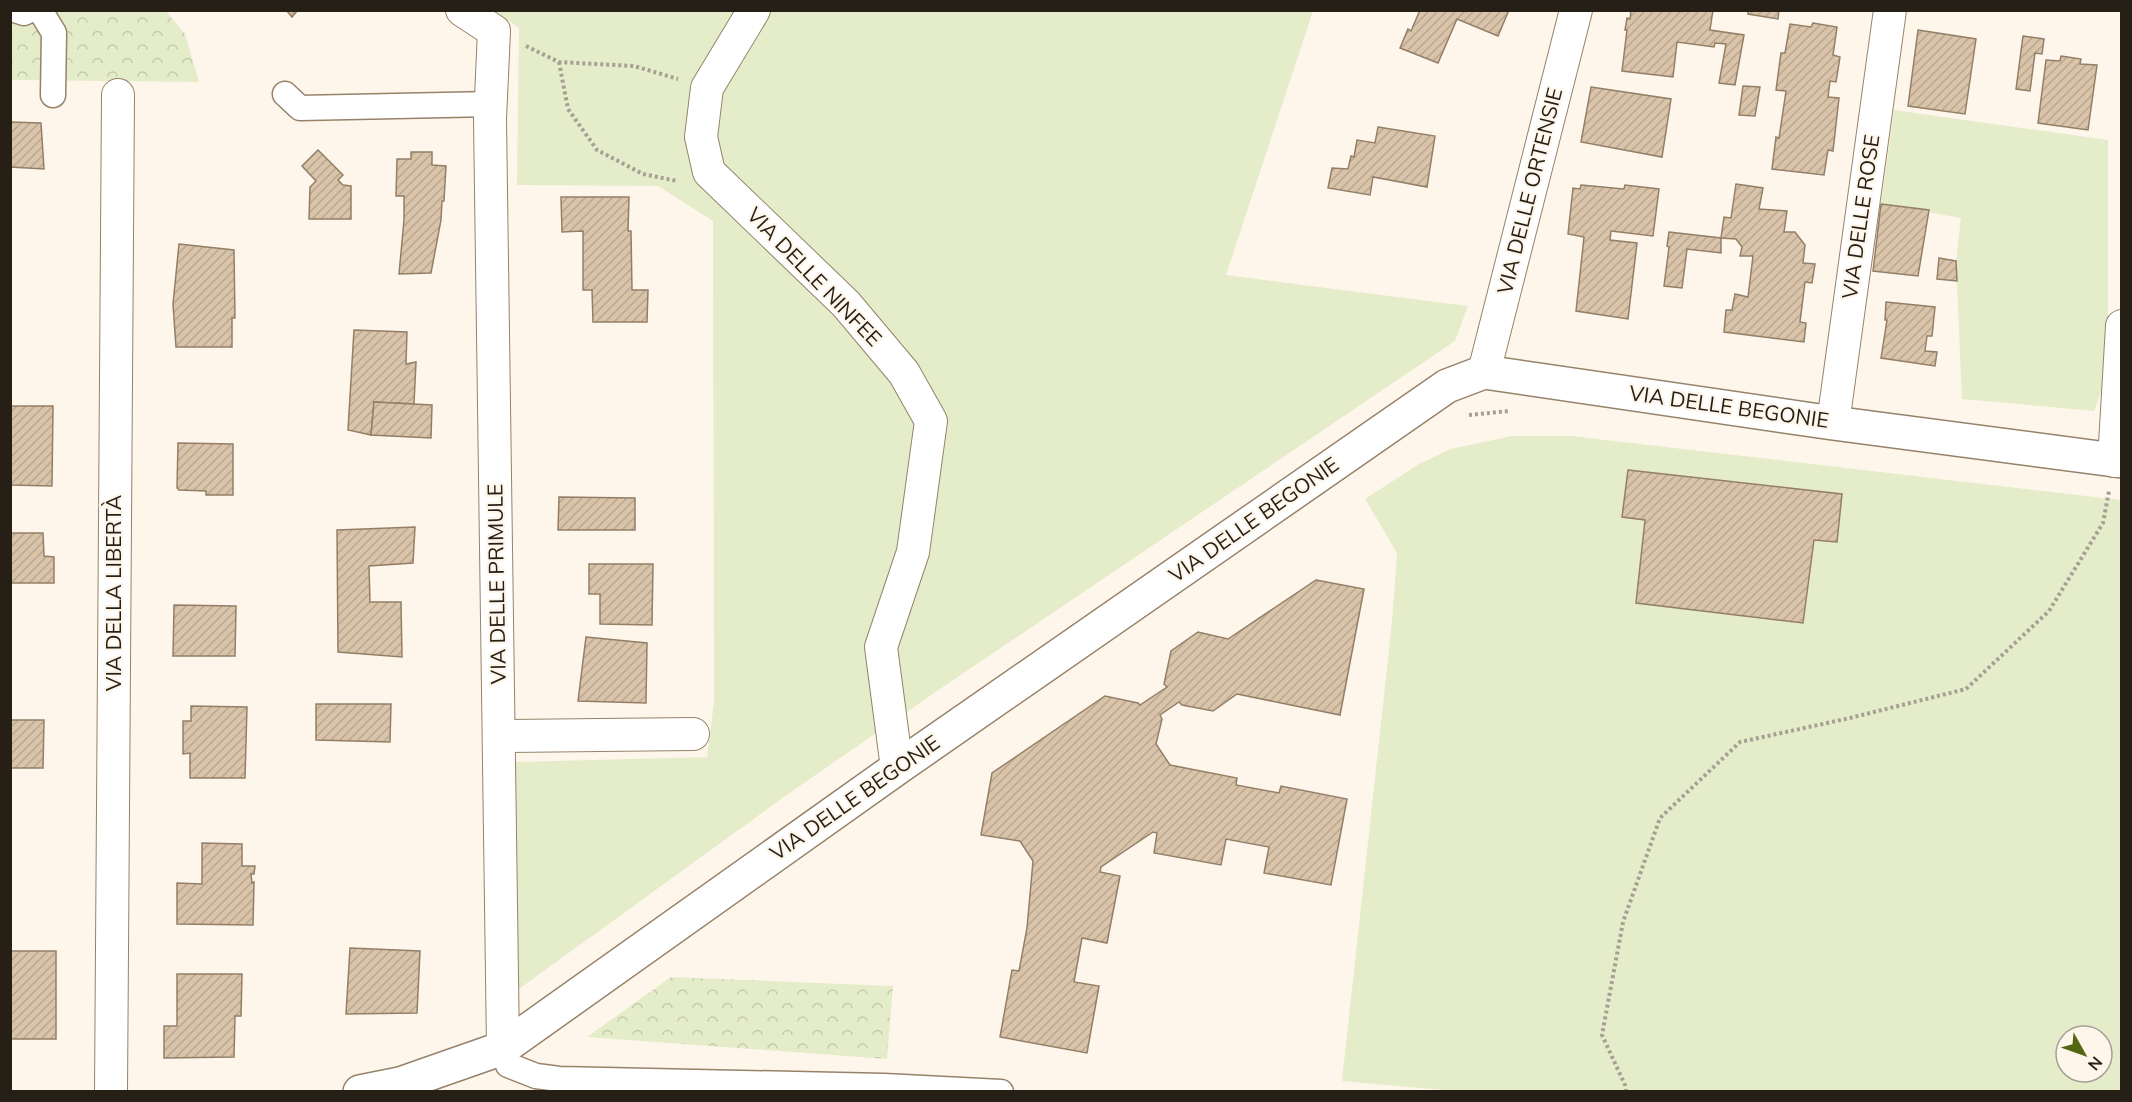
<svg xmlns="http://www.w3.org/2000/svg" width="2132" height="1102" font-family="Mulish,sans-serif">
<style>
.grass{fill:#e5ecc9;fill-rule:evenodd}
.park{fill:url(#park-crowns)}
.building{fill:url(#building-hatch);stroke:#937f67;stroke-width:1.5}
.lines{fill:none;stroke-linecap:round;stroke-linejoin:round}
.pedestrian-casing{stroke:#968269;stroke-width:27}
.minor-casing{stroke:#968269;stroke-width:34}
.tertiary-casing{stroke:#968269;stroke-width:36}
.path{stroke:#a79f94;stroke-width:4;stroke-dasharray:3 3;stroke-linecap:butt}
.pedestrian{stroke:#fff;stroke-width:24}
.minor{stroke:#fff;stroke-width:32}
.tertiary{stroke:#fff;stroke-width:33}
.labels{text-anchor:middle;stroke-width:4.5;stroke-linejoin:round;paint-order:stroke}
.street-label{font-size:21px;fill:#261f15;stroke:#fff6eb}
</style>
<defs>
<pattern id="park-crowns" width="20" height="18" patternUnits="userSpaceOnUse" patternTransform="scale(1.5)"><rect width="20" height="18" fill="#e5ecc9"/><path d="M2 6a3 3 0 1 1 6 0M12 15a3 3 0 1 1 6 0" fill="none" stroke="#c4caac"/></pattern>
<pattern id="building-hatch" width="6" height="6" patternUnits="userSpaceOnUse" patternTransform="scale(1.5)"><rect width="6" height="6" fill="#d9c3a9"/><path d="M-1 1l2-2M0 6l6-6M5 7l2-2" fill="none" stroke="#baa791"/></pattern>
</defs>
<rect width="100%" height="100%" fill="#fff6eb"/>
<g class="grass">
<polygon points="495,11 1313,11 1226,275 1468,306 1455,341 940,689 788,794 512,994 516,762 707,757 714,702 713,221 658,186 517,185 519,28"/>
<polygon points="1894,110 2108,140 2108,373 2094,411 1962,399 1956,261 1961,218 1881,204"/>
<path d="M1512,436H1571L2121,500V1091L1465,1092L1342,1081L1392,622L1397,553L1365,499L1419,464L1451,449ZM2066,1036H2102V1072H2066Z"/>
</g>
<g class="park">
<polygon points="165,10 185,34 199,82 11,80 11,11"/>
<polygon points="671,977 893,986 887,1059 587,1037"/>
</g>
<g class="building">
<polygon points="286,10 298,10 292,17"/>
<polygon points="1420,10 1509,10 1498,36 1457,19 1438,63 1400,48 1408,29 1411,31"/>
<polygon points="1631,10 1713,10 1710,30 1744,35 1735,85 1719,83 1726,44 1715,43 1714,47 1677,42 1673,77 1622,71 1627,30 1625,30 1627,18 1630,19"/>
<polygon points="1748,10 1779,10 1778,19 1748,14"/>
<polygon points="1813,23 1837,27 1833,55 1840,57 1836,82 1830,81 1828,97 1839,98 1833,151 1828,150 1824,175 1772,169 1776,137 1779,138 1786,91 1776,90 1781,53 1785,53 1790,24 1811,27"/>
<polygon points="1918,30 1976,39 1965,114 1908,106"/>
<polygon points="2023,36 2044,39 2042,54 2035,53 2030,91 2016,89"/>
<polygon points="2061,56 2081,59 2080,64 2097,65 2088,130 2038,123 2046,60 2060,61"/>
<polygon points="1743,86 1760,87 1755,116 1739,115"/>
<polygon points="1591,87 1671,99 1662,157 1581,142"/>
<polygon points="10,122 41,123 44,169 10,167"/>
<polygon points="1378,127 1435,136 1427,187 1373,177 1370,195 1328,188 1332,168 1348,169 1351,156 1354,157 1357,140 1375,143"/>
<polygon points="318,150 343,175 338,180 343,185 351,186 351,219 309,219 310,187 316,181 302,166"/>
<polygon points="411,152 432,152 432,165 446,166 444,201 442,201 441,220 431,273 399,274 404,220 404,196 396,196 397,159 411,159"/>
<polygon points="1736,184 1763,188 1759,209 1787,211 1784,232 1795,232 1805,245 1803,263 1815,264 1812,283 1805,282 1800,322 1806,323 1804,342 1724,332 1726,310 1732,310 1735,294 1748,297 1753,256 1740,256 1742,247 1736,239 1721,238 1724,217 1731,218"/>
<polygon points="1581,185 1624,189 1625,185 1659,189 1653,236 1611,231 1610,240 1637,243 1628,319 1576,311 1584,237 1568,234 1573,188 1580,189"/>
<polygon points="561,197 629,197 628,231 631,231 632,290 648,290 647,322 593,322 592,290 583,290 583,231 562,232"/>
<polygon points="1881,204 1929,210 1918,276 1873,271"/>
<polygon points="1669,232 1721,238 1721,253 1687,249 1682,288 1664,286 1669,247 1667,246"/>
<polygon points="179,244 234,250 235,318 232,318 232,347 176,347 173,304"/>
<polygon points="1939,258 1956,261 1957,281 1937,279"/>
<polygon points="1886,302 1935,307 1932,336 1927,336 1925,351 1937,352 1935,366 1881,358 1887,320 1885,320"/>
<polygon points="354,330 407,332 406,364 416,362 414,404 374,402 371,435 348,430"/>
<polygon points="374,402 432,405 431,438 371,435"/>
<polygon points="10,406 53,406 52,486 10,485"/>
<polygon points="178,443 233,444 233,495 206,495 206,491 179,490 177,488"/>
<polygon points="1628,470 1842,494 1837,542 1814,540 1803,623 1636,603 1645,520 1622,517"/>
<polygon points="559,497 635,498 635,530 558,530"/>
<polygon points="415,527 413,563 369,566 370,602 401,602 402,657 338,652 337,530"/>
<polygon points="10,533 43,533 44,556 54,557 54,583 10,583"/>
<polygon points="589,564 653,564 652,625 600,624 600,594 589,594"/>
<polygon points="1316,580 1364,589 1340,715 1237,694 1213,711 1182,705 1179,702 1160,715 1162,719 1156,744 1170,765 1237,778 1236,785 1279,793 1281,786 1347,799 1331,885 1264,873 1269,847 1226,839 1221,865 1154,853 1157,833 1153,832 1101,867 1100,872 1120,876 1107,943 1082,938 1074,982 1099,986 1087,1053 1000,1037 1012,970 1019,971 1027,928 1033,861 1020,841 981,835 992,773 1105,696 1138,703 1140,705 1167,687 1164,684 1171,651 1198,632 1228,639"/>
<polygon points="174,605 236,606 235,656 173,656"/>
<polygon points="586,637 647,643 646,703 578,701"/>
<polygon points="316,704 391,704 390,742 316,740"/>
<polygon points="191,706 247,707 245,778 190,778 190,753 183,754 183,721 191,721"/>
<polygon points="10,720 44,720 43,768 10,768"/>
<polygon points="202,843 242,844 242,866 255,866 254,874 251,874 252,883 254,882 253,925 177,924 177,883 202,884"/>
<polygon points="350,948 420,951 417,1013 346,1014"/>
<rect x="10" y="951" width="46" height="88"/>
<polygon points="177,974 242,974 241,1016 235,1016 234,1057 164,1058 164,1026 177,1026"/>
</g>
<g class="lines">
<defs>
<g id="pedestrian">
<polyline points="15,10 24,13 30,10"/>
<polyline points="40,10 54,33 53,95"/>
<polyline points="285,94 300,108 492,104"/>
<polyline points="503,1048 508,1065 536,1076 559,1079 884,1086 1001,1092"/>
</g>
<g id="minor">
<polyline points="462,10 494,31 490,119 503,1048"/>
<polyline points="754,10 707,88 701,137 709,172 846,304 904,373 931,421 913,552 881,647 897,768"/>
<polyline points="1484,372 1576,10"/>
<polyline points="1833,423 1890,10"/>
<polyline points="2114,461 2122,326"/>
<polyline points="499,736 693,734"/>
<polyline points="111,1092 118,95"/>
</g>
<polyline id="tertiary" points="360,1092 400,1084 503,1048 897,768 1447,386 1484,372 1833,423 2122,461"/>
</defs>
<use href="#pedestrian" class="pedestrian-casing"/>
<use href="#minor" class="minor-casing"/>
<use href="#tertiary" class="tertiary-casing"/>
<g class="path">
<polyline points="526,46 559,62 634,66 678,79"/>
<polyline points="559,62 568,109 597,150 643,174 677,181"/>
<polyline points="1469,415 1509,411"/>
<polyline points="1626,1092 1625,1085 1602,1035 1623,922 1660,818 1740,742 1850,718 1966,689 2049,611 2103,523 2109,491"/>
</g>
<use href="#pedestrian" class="pedestrian"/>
<use href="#minor" class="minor"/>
<use href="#tertiary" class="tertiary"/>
</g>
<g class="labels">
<g class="street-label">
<text transform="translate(1530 191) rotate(-76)" y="7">VIA DELLE ORTENSIE</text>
<text transform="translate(1861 217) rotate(-82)" y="7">VIA DELLE ROSE</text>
<text transform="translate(814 277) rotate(46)" y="7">VIA DELLE NINFEE</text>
<text transform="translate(1729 407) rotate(8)" y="7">VIA DELLE BEGONIE</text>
<text transform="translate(1254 520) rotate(-35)" y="7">VIA DELLE BEGONIE</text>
<text transform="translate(497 584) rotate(-91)" y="7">VIA DELLE PRIMULE</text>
<text transform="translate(114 593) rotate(-90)" y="7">VIA DELLA LIBERTÀ</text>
<text transform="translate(855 798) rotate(-35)" y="7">VIA DELLE BEGONIE</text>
</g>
</g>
<rect width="2132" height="1102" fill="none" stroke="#261f15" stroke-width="24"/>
<g transform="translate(2084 1054) rotate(130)"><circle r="28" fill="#fff6eb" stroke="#a8a095" stroke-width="1.5"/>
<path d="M0-4.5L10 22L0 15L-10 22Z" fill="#536612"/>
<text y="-9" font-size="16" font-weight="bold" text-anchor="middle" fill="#261f15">N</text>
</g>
</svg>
